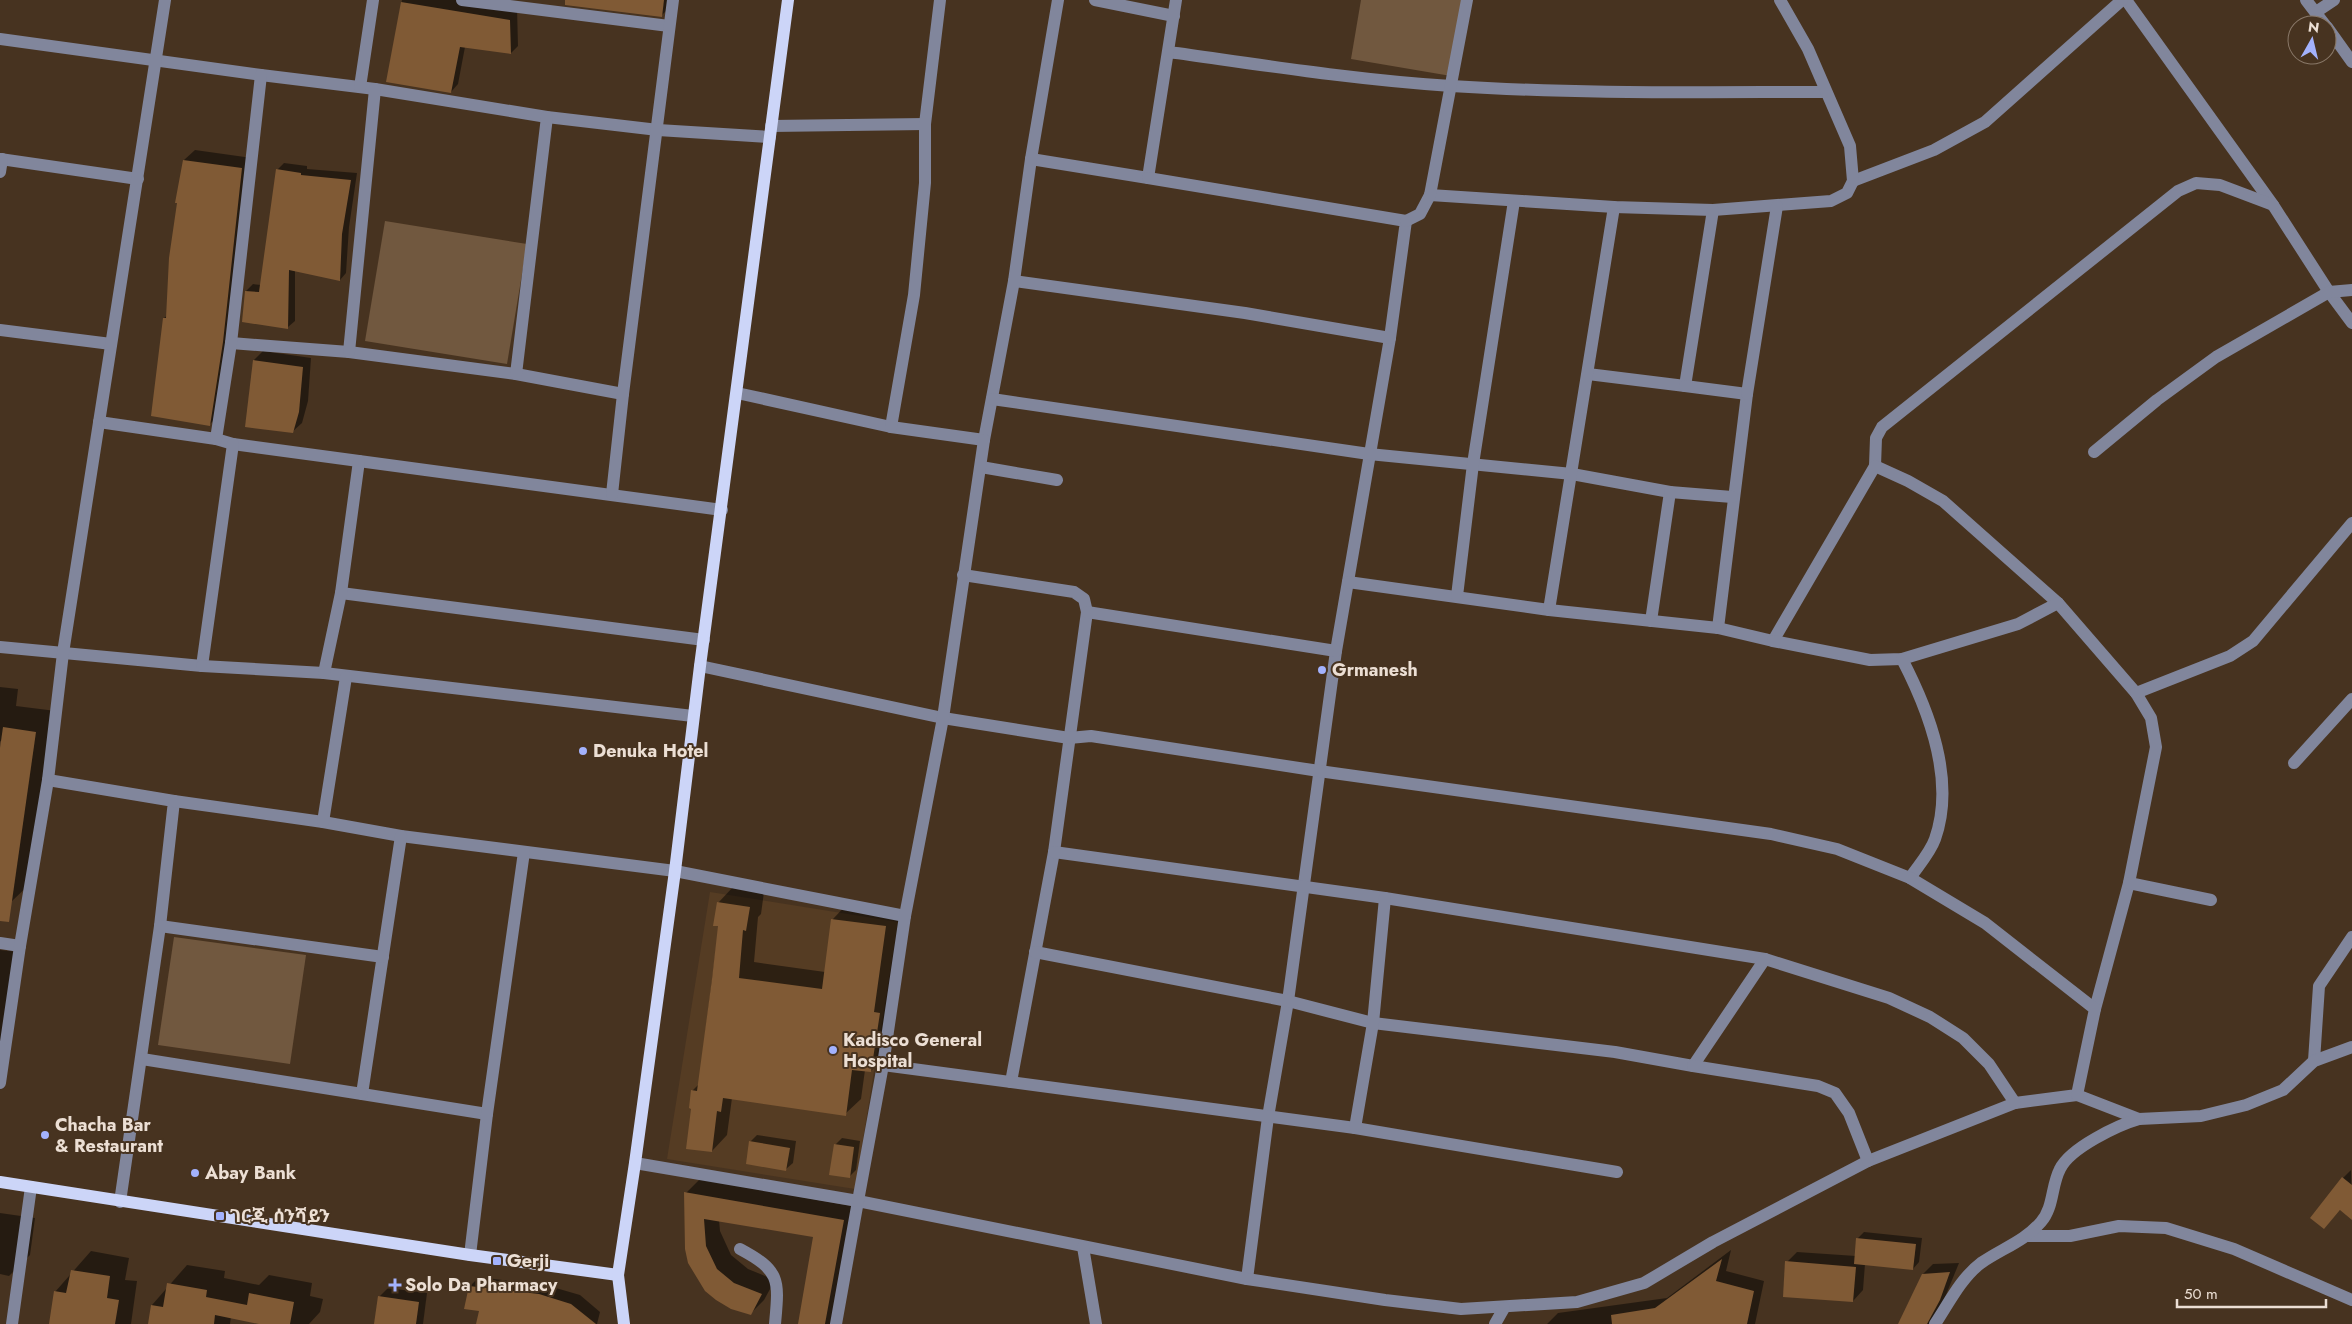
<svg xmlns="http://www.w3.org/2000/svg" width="2352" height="1324" font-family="Jost,'Noto Sans Ethiopic',sans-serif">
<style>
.built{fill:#553c23}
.green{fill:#71583f}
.shadow{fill:#0007}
.building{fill:#805a35}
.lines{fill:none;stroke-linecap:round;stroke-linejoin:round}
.minor{stroke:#81869c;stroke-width:12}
.major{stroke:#ccd5f8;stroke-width:12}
.poi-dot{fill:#a3b2fd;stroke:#473320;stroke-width:2}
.labels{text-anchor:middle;stroke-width:4;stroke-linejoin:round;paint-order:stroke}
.poi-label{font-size:18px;font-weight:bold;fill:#ecdfd4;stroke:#473320;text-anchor:start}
</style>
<rect width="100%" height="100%" fill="#473320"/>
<polygon class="built" points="710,892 898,922 855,1189 667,1159"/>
<g class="green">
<polygon points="1361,0 1463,0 1451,76 1351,59"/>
<polygon points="385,221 527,244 507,364 365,341"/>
<polygon points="174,937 306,955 290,1064 158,1045"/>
</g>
<g class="shadow">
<polygon points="402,0 468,0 517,7 518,46 511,53 465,47 458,84 451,92 387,81"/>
<polygon points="568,0 670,0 669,8 661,16"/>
<polygon points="195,150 252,158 220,414 209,425 164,318 168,315 184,160"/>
<polygon points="284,163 307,166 307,169 357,173 349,227 346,273 340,280 295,270 295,321 288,327 246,291 253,284 261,285 277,170"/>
<polygon points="263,351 311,358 308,401 302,423 292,432 246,426 254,360"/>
<polygon points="0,687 18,689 16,706 56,711 33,881 12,901 0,900 0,758 2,742 0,741"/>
<polygon points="733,887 764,892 761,914 758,917 754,962 825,972 833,919 848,903 901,911 886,1055 871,1071 865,1070 861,1099 845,1114 732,1098 727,1135 712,1151 693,1108 692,1091 699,1084 719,925 718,903"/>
<polygon points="0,950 20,952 0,1085"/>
<polygon points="757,1135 796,1141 793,1163 786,1169 750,1142"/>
<polygon points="842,1138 860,1141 856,1170 849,1177 835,1145"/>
<polygon points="2351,1170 2352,1218 2341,1209 2324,1228 2343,1178"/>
<polygon points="700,1179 857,1207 835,1324 799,1324 814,1236 719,1220 720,1231 731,1255 748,1269 775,1280 764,1300 750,1314 689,1262 685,1235 686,1193"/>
<polygon points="0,1213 35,1218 30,1255 9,1276 0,1274"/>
<polygon points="1864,1232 1922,1238 1919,1262 1913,1269 1865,1264 1863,1290 1853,1301 1787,1262 1797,1252 1856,1256 1857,1239"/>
<polygon points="1731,1250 1726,1271 1764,1281 1755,1324 1547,1324 1558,1313 1667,1298"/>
<polygon points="91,1251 129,1258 125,1280 137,1281 131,1324 50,1324 55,1292"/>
<polygon points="1959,1263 1934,1324 1899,1324 1923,1274 1933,1264"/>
<polygon points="187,1265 225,1271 224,1278 259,1285 269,1275 312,1283 310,1296 323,1299 320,1312 309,1324 265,1324 231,1317 230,1324 149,1324 152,1305"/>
<polygon points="479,1277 549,1286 580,1295 600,1312 597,1324 477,1324 481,1310 470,1286"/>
<polygon points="388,1288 427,1293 423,1324 376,1324 379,1297"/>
</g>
<g class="building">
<polygon points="565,0 664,0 662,17 565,5"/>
<polygon points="401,2 510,20 511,54 460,47 451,93 386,82"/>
<polygon points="183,160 242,168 223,342 210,426 151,416 163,318 166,318 169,258 177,203 175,203"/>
<polygon points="276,169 301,173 301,175 351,180 342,234 340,281 289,270 288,329 242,322 245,291 259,292"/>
<polygon points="253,360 303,367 299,412 293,433 245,427"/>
<polygon points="3,727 36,732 9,922 0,921 0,748"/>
<polygon points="717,902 750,907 746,931 743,930 739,978 822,989 831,919 886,926 874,1012 880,1013 871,1072 852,1070 846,1116 723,1098 721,1112 717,1111 712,1152 686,1149 691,1109 689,1108 691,1090 697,1091 712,979 718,926 713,926"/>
<polygon points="749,1141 790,1148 786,1171 746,1164"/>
<polygon points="834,1144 854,1147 850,1178 829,1175"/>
<polygon points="2342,1177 2352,1185 2352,1220 2340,1210 2324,1229 2310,1218"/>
<polygon points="684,1192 844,1220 825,1324 798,1324 813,1237 704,1219 706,1246 717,1269 734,1283 762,1294 751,1315 731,1309 716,1300 705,1291 688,1263 685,1249"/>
<polygon points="1856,1238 1916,1244 1913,1270 1854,1264"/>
<polygon points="1722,1259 1716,1281 1754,1291 1747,1324 1612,1324 1611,1315 1655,1308"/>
<polygon points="1785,1261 1856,1267 1853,1302 1783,1297"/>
<polygon points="71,1270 110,1276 107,1298 119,1300 115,1324 49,1324 54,1291 66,1293"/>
<polygon points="1950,1272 1940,1300 1927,1324 1898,1324 1922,1274"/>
<polygon points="167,1283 207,1290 206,1297 247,1305 249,1293 294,1302 290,1324 259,1324 215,1315 214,1324 148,1324 151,1305 163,1307"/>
<polygon points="469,1286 539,1294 571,1304 596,1324 476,1324 479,1311 464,1309"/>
<polygon points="378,1296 419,1302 416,1324 374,1324"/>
</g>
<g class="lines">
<g class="minor">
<polyline points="462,0 669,26"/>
<polyline points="1095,0 1174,16"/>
<polyline points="2126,0 2273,205 2329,292 2352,323"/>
<polyline points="2306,0 2325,25"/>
<polyline points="2316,12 2334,0"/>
<polyline points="2327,27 2352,62"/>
<polyline points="0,39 261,75 375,89 547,117 658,130 770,137"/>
<path d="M1169,52C1263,65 1357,80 1451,86C1576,94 1701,92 1826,92"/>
<polyline points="360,87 373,0"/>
<polyline points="771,126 925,124"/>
<polyline points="0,159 138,179"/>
<polyline points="1031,159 1148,178 1176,0"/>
<polyline points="0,172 2,159"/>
<polyline points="1148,178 1406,221 1390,338 1336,651 1288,1001 1268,1117 1247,1279"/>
<polyline points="1853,181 1934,150 1985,122 2122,0"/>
<polyline points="1430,195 1614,207 1713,210 1831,201 1847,193 1853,181 1850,146 1808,49 1780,0"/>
<polyline points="1406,221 1420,214 1430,195 1467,0"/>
<polyline points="1014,281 1245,313 1390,338"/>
<polyline points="0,330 111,344"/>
<polyline points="231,343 349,352 516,374 623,394"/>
<polyline points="349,352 375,89"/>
<polyline points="516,374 547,117"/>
<polyline points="1588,374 1685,386 1713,210"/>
<polyline points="1685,386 1747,394 1718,628"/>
<polyline points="737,393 891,427 984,440 1014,281 1031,159 1058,0"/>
<polyline points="1747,394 1777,206"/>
<polyline points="992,399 1369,454 1572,474 1670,492 1651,621"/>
<polyline points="99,422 216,439 233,444 722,510"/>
<polyline points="891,427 914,295 925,183 925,124 940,0"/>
<polyline points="216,439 231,343 261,75"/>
<polyline points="2094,452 2157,400 2216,357 2329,292 2352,290"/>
<polyline points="1875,466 1876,438 1882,427 2178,191 2196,183 2220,185 2273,205"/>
<polyline points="981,467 1057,480"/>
<polyline points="1670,492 1732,497"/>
<polyline points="612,494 623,394 673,0"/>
<polyline points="963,575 1074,592 1084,599 1087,612 1054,852 1011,1082"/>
<polyline points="1348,582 1549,610 1718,628 1773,641 1875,466 1908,481 1943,501 2058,603 2136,693 2151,718 2156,747 2129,883 2095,1009"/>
<polyline points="341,593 704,640"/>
<polyline points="1457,596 1473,464 1514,201"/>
<polyline points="1549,610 1614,207"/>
<polyline points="1087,612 1336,651"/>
<polyline points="1773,641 1870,660 1902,659 2018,624 2058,603"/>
<polyline points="0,647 202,666 233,444"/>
<path d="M1902,659C1929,711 1956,780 1935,839C1930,853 1918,866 1910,878"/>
<polyline points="202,666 324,673 693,716"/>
<polyline points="700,666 943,718 1069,738 1091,736 1319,771 1771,834 1837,849 1910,878 1985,923 2095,1009 2077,1095 2015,1103 1868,1161 1713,1242 1644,1283 1577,1302 1461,1309 1385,1300 1247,1279 858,1201 836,1324"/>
<polyline points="324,673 341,593 359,461"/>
<polyline points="2136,693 2230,656 2253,641 2352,523"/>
<polyline points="2294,763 2352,699"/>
<polyline points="48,780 174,801 160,926 120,1202"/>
<polyline points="174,801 323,822 401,836 675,871 905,916"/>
<polyline points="323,822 346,677"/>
<polyline points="401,836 362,1094 487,1114"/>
<polyline points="1054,852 1385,898 1765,959 1889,998 1930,1017 1963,1038 1989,1064 2015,1103"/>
<polyline points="2129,883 2211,900"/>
<polyline points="160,926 383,957"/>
<polyline points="0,943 20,946"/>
<polyline points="1035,952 1288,1001 1373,1023 1615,1052 1693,1066 1765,959"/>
<polyline points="142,1059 362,1094"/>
<polyline points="2314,1061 2319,986 2352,937"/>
<polyline points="883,1065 1355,1128 1617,1172"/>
<polyline points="1693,1066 1818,1086 1835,1093 1849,1113 1868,1161"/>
<polyline points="0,1083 20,946 48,780 63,653 165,0"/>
<polyline points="2077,1095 2139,1119 2201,1116 2246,1105 2283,1090 2314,1061 2352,1047"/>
<polyline points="1355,1128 1373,1023 1385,898"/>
<polyline points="635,1163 858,1201 883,1065 905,916 943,718 984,440"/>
<polyline points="2028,1236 2070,1236 2119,1226 2166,1228 2234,1249 2352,1300"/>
<polyline points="1083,1247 1096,1324"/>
<path d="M740,1249C781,1271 779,1280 775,1324"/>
<polyline points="470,1255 487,1114 524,852"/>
<polyline points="12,1324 31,1187"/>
<polyline points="1495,1324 1504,1308"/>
<path d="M1935,1324C1949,1303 1961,1278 1981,1263C2001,1249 2025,1241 2041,1222C2054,1207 2051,1186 2060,1169C2070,1148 2118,1125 2139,1119"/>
</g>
<g class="major">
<polyline points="0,1182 470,1255 618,1275"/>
<polyline points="624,1324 618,1275 635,1163 675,871 700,666 788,0"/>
</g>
</g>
<g class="poi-dot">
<circle cx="1322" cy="670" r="5"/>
<circle cx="583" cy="751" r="5"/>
<circle cx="833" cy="1050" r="5"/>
<circle cx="45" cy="1135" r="5"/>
<circle cx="195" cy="1173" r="5"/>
<rect x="215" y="1211" width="10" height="10" rx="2.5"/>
<rect x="492" y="1256" width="10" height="10" rx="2.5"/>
<path d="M392.5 1277.5h5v5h5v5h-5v5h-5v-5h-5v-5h5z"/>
</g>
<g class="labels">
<g class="poi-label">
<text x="1332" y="676">Grmanesh</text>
<text x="593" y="757">Denuka Hotel</text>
<text x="843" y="1046">Kadisco General<tspan x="843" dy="21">Hospital</tspan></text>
<text x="55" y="1131">Chacha Bar<tspan x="55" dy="21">&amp; Restaurant</tspan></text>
<text x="205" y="1179">Abay Bank</text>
<text x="230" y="1222">ገርጂ ሰንሻይን</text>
<text x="507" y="1267">Gerji</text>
<text x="405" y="1291">Solo Da Pharmacy</text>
</g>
</g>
<g transform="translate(2312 40) rotate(8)"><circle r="24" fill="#473320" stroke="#897868"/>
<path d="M0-4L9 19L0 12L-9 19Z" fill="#a3b2fd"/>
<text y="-8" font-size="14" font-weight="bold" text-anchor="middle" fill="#ecdfd4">N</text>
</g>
<path d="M2177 1299v8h149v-8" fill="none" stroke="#ecdfd4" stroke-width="2.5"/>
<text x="2184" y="1299" font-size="15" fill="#ecdfd4" stroke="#473320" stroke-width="4" paint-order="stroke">50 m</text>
</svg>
